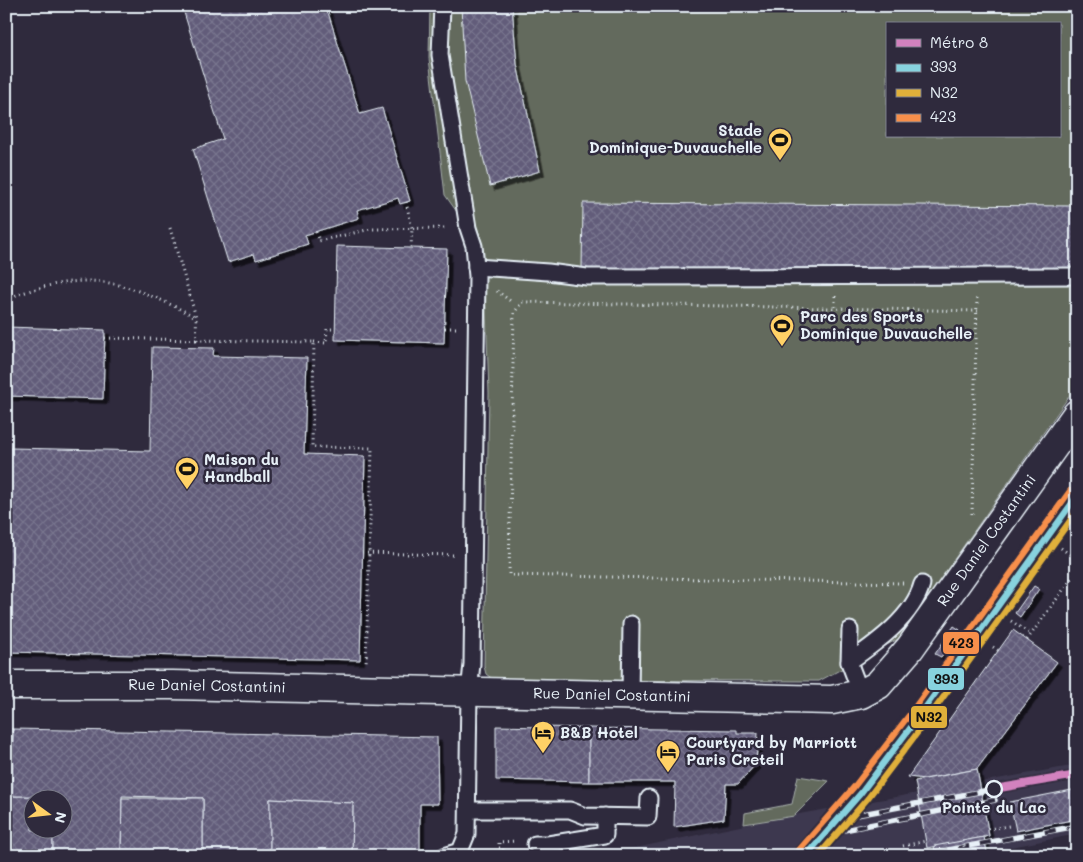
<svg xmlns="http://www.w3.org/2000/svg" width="1083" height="862" font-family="Mali,sans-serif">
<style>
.built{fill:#3e394f}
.green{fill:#636a5d;stroke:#a6aeaa;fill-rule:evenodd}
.building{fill:url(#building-cross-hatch);stroke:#e8f1f8;filter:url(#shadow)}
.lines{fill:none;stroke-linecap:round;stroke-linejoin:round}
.lane-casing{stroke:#e8f1f8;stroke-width:19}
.street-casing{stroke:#e8f1f8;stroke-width:31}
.path{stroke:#e8f1f8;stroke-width:3;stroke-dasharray:1 4;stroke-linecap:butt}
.lane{stroke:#2f2a3d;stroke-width:15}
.street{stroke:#2f2a3d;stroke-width:28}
.rail-casing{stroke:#e8f1f8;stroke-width:5.5}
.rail{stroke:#2f2a3d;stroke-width:4;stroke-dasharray:11;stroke-linecap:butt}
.lane-bridge-casing{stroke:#e8f1f8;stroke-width:19;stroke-linecap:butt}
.path-bridge{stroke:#e8f1f8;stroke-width:3;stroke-dasharray:1 4;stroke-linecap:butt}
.lane-bridge{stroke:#2f2a3d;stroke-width:15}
.bus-1-casing{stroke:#2f2a3d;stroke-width:10}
.bus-2-casing{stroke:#2f2a3d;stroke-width:10}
.bus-3-casing{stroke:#2f2a3d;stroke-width:10}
.bus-1{stroke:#87d2de;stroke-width:6}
.bus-2{stroke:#e0b03a;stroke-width:6}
.bus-3{stroke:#f78f4b;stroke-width:6}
.metro-1-casing{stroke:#2f2a3d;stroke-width:11}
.metro-1{stroke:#d282be;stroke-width:8}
.stop-dot{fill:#2f2a3d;stroke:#e8f1f8;stroke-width:2.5}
.labels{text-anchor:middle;stroke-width:5;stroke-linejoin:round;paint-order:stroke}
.poi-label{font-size:15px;font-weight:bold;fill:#e8f1f8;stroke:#2f2a3d;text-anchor:start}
.street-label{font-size:15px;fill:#e8f1f8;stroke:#2f2a3d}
.stop-label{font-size:15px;font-weight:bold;fill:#e8f1f8;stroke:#2f2a3d}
.line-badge{stroke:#2f2a3d;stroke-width:2}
.pale-badge-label{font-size:14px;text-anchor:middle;font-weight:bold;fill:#111}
</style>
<defs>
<pattern id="building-cross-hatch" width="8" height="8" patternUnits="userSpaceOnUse" patternTransform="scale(1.25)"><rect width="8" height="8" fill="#625c7a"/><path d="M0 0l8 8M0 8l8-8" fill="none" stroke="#78748e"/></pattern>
<filter id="shadow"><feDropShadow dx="4.5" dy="4.5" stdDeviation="0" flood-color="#0009"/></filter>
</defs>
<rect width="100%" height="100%" fill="#2f2a3d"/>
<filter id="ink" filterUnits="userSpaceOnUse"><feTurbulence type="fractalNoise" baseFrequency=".02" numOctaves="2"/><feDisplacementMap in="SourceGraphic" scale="10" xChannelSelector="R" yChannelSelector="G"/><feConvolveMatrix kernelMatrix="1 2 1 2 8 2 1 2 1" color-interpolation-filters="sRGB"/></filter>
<g filter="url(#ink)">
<polygon class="built" points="1077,765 1077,834 966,856 597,856 788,816"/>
<g class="green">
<path d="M430,6H1077V385L898,639L819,681L494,680L486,674L484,666L489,393L486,309L481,246L445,195L429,58ZM887,24H1059V136H887Z"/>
<polygon points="798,776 829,781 794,816 744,824 745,813 792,804"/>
</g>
<g class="building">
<polygon points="182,6 326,6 360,114 382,108 410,201 400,204 398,198 357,210 359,218 305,235 308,244 256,260 254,254 228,262 193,149 223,139"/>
<polygon points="461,6 512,6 517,64 540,171 490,186 465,81"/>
<polygon points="583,203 1077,206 1077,272 582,270"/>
<polygon points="337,246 447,249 444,343 335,340"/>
<polygon points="6,327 105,330 103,399 6,396"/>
<polygon points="152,347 214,348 213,356 307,358 304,454 365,456 360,660 6,652 8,568 6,568 6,524 9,524 11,448 150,451"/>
<polygon points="1034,586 1039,589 1020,617 1015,613"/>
<polygon points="954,626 960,630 941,657 935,654"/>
<polygon points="1013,630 1057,662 977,769 925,779 908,777"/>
<polygon points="496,726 589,728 589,782 496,780"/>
<polygon points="6,728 13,729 12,796 53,796 53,800 32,800 32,830 53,830 53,856 6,856"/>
<polygon points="589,728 737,730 737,733 758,733 756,764 738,784 726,784 724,819 674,827 675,782 589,782"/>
<polygon points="13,729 437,737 438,804 420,804 420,856 352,856 353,803 270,799 270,856 203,856 203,798 122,796 121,856 53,856 53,830 62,830 62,800 53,800 53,796 12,796"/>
<polygon points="977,769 989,836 927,848 915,781"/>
<polygon points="1077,789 1077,819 1016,831 1010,802"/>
<polygon points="122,798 203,798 203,856 121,856"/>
<polygon points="270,799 353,803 352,856 270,856"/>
<polygon points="984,837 987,852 966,856 936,856 934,846"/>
</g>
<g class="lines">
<defs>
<g id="lane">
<polyline points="442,6 440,55 468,228 474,246 477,276 472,664 469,692 467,834 460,851 444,856"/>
<polyline points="476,267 548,272 587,277 1077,276"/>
<polyline points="850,630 849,662 857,683"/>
<path d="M849,662C876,643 913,617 922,584"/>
<polyline points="630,696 631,624"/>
<polyline points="469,810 570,810 585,816 648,817 649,798"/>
<polyline points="535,844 548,844 605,835 605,816"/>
</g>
<g id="street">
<path id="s1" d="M6,685H172L832,700L861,694L878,685L910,648L1077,414"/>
</g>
</defs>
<use href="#lane" class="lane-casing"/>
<use href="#street" class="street-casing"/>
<g class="path">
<polyline points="406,202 412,228 411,248"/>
<polyline points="170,228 196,317 197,340 314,342 312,447 372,448 366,665"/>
<polyline points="316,232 319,241 371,229 448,228"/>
<polyline points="497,291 513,303"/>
<polyline points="835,296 835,308"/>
<path d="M6,299C32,289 60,281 88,281C125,281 164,301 196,317"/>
<polyline points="445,328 458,328"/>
<polyline points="105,338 197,340"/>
<polyline points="314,342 326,343 327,329 335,329"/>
<polyline points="972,514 977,296"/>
<polyline points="1061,548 1077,560"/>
<polyline points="362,553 455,555"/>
<polyline points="903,583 509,575 514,313 522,302 978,311"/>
<polyline points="1011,621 1031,634"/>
<polyline points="1027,640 1077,571"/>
<polyline points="993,647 999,651"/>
<polyline points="988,829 1009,826"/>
<polyline points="903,846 926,841"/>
<polyline points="503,850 503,848 499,848 499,842 516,841"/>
</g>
<use href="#lane" class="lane"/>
<use href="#street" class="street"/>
<defs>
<g id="rail">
<polyline points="836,819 994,789"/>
<polyline points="834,832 995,800"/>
<polyline points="915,856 1077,826"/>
</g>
</defs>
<use href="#rail" class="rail-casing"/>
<use href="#rail" class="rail"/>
<defs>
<polyline id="lane-bridge" points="806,856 861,793 917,719 1077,496"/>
</defs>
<use href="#lane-bridge" class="lane-bridge-casing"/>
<polyline class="path-bridge" points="962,841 968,856"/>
<use href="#lane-bridge" class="lane-bridge"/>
<defs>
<polyline id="bus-1" points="806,856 861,793 917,719 1077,496"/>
<polyline id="bus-2" points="818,856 868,798 924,724 1077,511"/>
<polyline id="bus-3" points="799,850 854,787 910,714 1070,491"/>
</defs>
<use href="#bus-1" class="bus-1-casing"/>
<use href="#bus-2" class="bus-2-casing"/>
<use href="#bus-3" class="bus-3-casing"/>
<use href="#bus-1" class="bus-1"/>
<use href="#bus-2" class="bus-2"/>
<use href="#bus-3" class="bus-3"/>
<defs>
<polyline id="metro-1" points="994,789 1077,775"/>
</defs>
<use href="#metro-1" class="metro-1-casing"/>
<use href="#metro-1" class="metro-1"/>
</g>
</g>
<defs>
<symbol id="stadium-pin" viewBox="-11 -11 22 30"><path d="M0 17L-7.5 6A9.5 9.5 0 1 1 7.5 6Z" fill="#ffd166" stroke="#2f2a3d"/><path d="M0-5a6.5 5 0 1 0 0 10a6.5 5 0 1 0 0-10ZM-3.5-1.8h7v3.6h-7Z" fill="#111"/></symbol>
<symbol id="hotel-pin" viewBox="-11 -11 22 30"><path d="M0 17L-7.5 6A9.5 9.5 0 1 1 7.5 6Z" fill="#ffd166" stroke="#2f2a3d"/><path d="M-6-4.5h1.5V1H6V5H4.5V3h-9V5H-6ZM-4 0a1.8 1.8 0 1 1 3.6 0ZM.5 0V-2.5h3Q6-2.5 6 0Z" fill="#111"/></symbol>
</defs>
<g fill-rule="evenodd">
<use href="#stadium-pin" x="766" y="126" width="28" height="38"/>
<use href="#stadium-pin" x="768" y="312" width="28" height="38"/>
<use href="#stadium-pin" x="173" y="455" width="28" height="38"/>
<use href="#hotel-pin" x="529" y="719" width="28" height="38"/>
<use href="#hotel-pin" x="654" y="738" width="28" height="38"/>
</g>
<circle class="stop-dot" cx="994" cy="789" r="8"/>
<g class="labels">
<g class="poi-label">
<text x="762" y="136" text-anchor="end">Stade<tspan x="762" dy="17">Dominique-Duvauchelle</tspan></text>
<text x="800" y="322">Parc des Sports<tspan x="800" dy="17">Dominique Duvauchelle</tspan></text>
<text x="204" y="465">Maison du<tspan x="204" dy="17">Handball</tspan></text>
<text x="560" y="738">B&amp;B Hotel</text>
<text x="686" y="748">Courtyard by Marriott<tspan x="686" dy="17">Paris Creteil</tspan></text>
</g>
<g class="street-label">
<text dy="5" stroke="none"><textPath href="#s1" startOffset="1056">Rue Daniel Costantini</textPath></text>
<text dy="5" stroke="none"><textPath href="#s1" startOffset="201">Rue Daniel Costantini</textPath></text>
<text dy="5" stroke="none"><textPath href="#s1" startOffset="606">Rue Daniel Costantini</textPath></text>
</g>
<g class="stop-label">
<text x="994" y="813">Pointe du Lac</text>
</g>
</g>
<g class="line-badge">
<rect x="942" y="631" width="38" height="24" rx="5" fill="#f78f4b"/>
<rect x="927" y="667" width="38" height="24" rx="5" fill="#87d2de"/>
<rect x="910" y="705" width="38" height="24" rx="5" fill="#e0b03a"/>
</g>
<g class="pale-badge-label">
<text x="961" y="648">423</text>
<text x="946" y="684">393</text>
<text x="929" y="722">N32</text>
</g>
<rect width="1083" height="862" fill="none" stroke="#2f2a3d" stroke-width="25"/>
<rect x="12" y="12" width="1058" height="837" fill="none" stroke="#e8f1f8" stroke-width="2" filter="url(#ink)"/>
<rect x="886" y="22" width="175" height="115" fill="#2f2a3d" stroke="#797a88"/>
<rect x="896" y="39" width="25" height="8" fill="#d282be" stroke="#797a88"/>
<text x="930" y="48" font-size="15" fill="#e8f1f8">Métro 8</text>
<rect x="896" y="64" width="25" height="8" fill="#87d2de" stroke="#797a88"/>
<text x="930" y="72" font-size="15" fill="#e8f1f8">393</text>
<rect x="896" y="89" width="25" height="8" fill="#e0b03a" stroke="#797a88"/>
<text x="930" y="98" font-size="15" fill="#e8f1f8">N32</text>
<rect x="896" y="114" width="25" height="8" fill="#f78f4b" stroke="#797a88"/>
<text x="930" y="122" font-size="15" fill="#e8f1f8">423</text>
<g transform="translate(48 814) rotate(105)"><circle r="24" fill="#2f2a3d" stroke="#797a88"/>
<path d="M0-4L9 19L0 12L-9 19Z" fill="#ffd166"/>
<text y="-8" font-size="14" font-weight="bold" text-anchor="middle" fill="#e8f1f8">N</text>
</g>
</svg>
